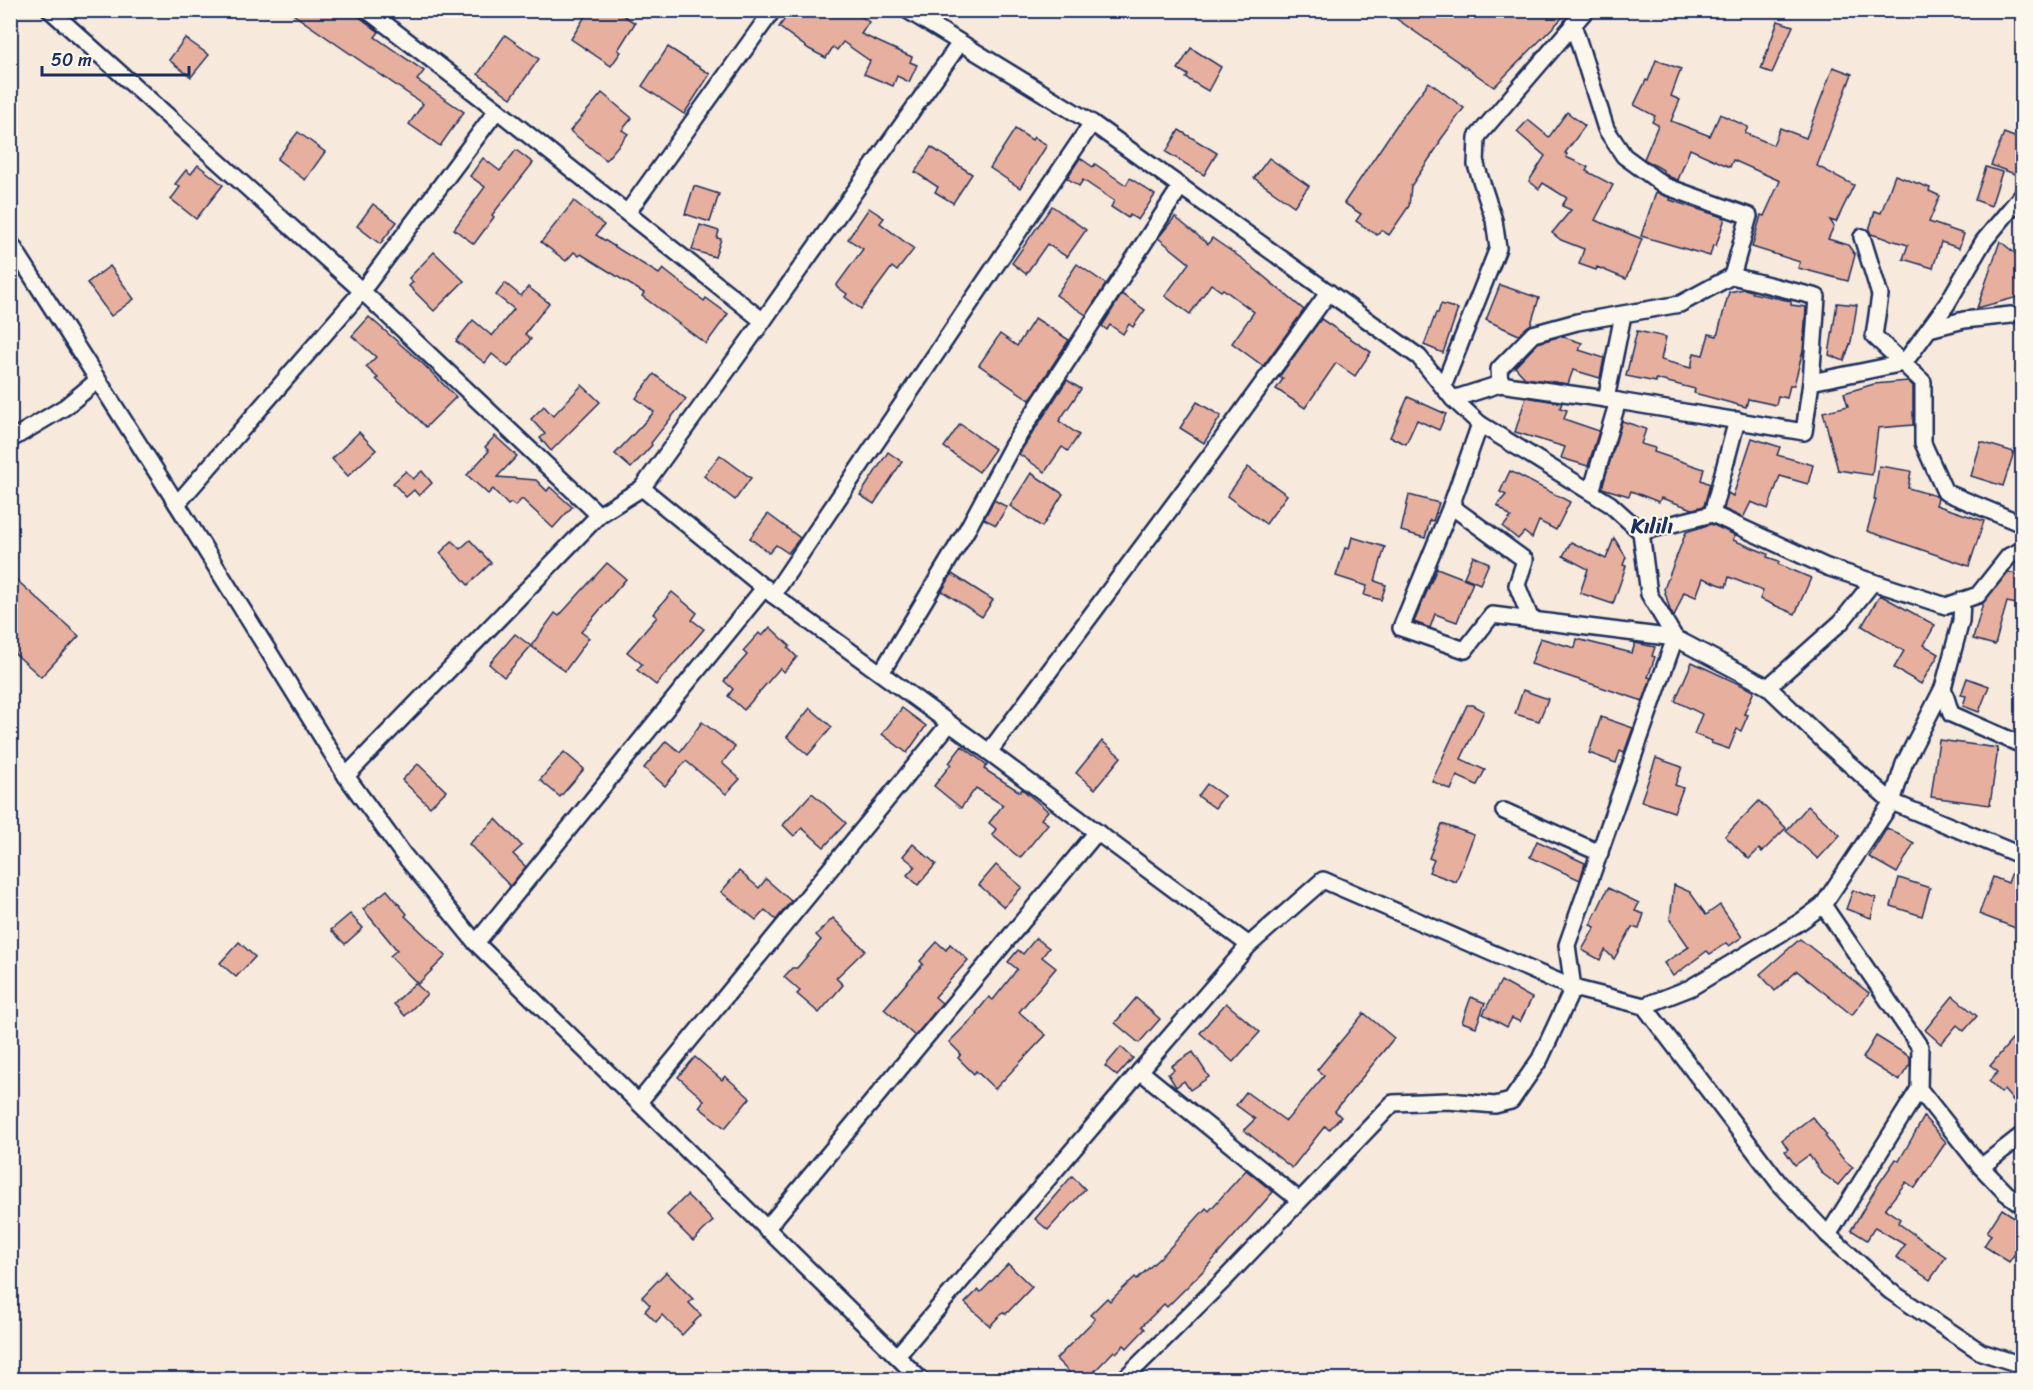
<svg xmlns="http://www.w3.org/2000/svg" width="2033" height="1390" font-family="Sriracha,sans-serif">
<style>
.building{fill:#e7af9e;stroke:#1b2f5e;stroke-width:1.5}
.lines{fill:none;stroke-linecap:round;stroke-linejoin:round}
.street-casing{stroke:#1b2f5e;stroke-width:20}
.street{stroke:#fbf7ec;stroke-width:15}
.labels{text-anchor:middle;stroke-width:4.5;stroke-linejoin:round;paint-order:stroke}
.quarter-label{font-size:21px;font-weight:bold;fill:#1b2f5e;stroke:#fbf7ec}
</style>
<rect width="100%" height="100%" fill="#f7e9dc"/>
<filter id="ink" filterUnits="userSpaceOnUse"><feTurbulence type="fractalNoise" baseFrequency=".0167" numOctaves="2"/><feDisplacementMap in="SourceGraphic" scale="12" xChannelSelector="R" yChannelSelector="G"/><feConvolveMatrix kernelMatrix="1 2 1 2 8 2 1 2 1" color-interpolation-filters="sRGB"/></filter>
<g filter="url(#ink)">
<g class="building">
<polygon points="287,10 350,10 379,32 375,37 424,71 417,80 464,112 440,146 409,124 423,104"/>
<polygon points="589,10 615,10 635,23 618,50 621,52 611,66 571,39"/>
<polygon points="791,10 852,10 869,22 861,34 912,57 910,62 917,65 909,82 897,76 893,86 864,74 870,61 843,42 837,50 833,47 826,58 809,49 779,27"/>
<polygon points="1384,10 1570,10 1494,87"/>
<polygon points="1778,21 1793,26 1772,73 1761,69"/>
<polygon points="505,35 539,59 511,98 478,74"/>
<polygon points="185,38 209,55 191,77 169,60"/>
<polygon points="668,47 710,74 684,114 642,86"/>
<polygon points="1191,48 1221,67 1208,91 1186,78 1188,75 1178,69"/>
<polygon points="1656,60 1681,69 1671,96 1680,100 1671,121 1710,136 1720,114 1748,127 1745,133 1773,145 1780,128 1806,138 1833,67 1852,74 1817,166 1854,185 1836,222 1830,220 1834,226 1828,239 1848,245 1855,255 1848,281 1798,268 1800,262 1752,247 1761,215 1764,216 1780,181 1733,160 1730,167 1690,149 1678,180 1670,177 1663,172 1663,170 1644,159 1658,125 1652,122 1655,116 1634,105 1646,80 1648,81"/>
<polygon points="1429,82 1464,108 1439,142 1440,143 1411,186 1409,206 1389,235 1381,230 1377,235 1356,221 1361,214 1344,203 1402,117"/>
<polygon points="602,93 632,118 622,130 628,134 606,160 570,131"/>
<polygon points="1567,112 1585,126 1565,153 1567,154 1566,157 1588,167 1586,171 1613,185 1595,220 1642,239 1626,279 1597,267 1596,270 1579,264 1584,249 1561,240 1552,233 1571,210 1562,206 1567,198 1543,183 1539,189 1529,181 1545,156 1517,132 1528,120 1549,137"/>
<polygon points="1015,129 1032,140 1034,137 1047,145 1020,188 990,168"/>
<polygon points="1179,130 1217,153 1204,175 1166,152"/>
<polygon points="298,132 325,152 305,180 277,159"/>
<polygon points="2004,133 2022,140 2022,177 1991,165"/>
<polygon points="931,147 972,174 953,203 935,192 938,187 915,172"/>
<polygon points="516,150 533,163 492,215 494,217 474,244 454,229 485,187 470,176 483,158 500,171"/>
<polygon points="1080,158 1093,167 1095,164 1126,185 1130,178 1155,195 1138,220 1130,215 1128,218 1111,207 1114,201 1083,180 1079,186 1067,178"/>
<polygon points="1269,158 1309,186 1294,206 1254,178"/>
<polygon points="198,165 223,185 196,219 171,199 180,187 175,184 186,170 191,174"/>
<polygon points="1986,167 2002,172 1991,206 1975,200"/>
<polygon points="1895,175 1930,188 1929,191 1940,196 1929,222 1964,234 1959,248 1941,242 1933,268 1903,259 1908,245 1871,234 1869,230 1875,211 1881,213"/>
<polygon points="694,186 719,194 710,222 685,214"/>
<polygon points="1656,192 1671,198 1670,200 1725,218 1716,246 1713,245 1710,256 1641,236"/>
<polygon points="574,201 604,225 596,235 659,274 663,269 704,301 706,298 728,314 706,344 642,296 644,293 581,254 579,256 574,252 566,261 541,242"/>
<polygon points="373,204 397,222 380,244 357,226"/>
<polygon points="1052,206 1086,230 1067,257 1047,244 1026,274 1012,263"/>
<polygon points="869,208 884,218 880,223 914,249 897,271 892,267 861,309 845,297 847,294 836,286 863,249 848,239"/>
<polygon points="1175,217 1208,244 1212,238 1244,260 1304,310 1263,366 1232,343 1254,312 1223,289 1221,291 1211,284 1190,314 1165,296 1189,263 1158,238"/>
<polygon points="700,225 719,231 717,238 721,239 715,257 692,250"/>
<polygon points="2000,241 2016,254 2022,256 2022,296 1977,308"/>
<polygon points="434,252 464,281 434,311 409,286 413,282 409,278"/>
<polygon points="1077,264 1106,284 1086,315 1056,295"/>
<polygon points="110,266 134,299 111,316 87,283"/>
<polygon points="505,283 521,296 528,287 549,303 525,334 531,339 508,367 492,354 485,363 456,341 473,320 492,336 514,309 496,295"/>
<polygon points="1500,285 1539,298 1531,324 1519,335 1486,320"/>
<polygon points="1744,289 1752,291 1752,293 1791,301 1791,305 1806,307 1803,351 1794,385 1790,385 1787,398 1778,396 1776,405 1748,399 1746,407 1694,393 1695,389 1656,379 1656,382 1626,376 1637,331 1666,337 1661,360 1691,368 1694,353 1703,355 1709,334 1717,336 1729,292"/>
<polygon points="1122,294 1145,310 1133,327 1129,324 1123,334 1110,325 1107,330 1102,326"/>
<polygon points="1837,303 1857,305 1851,342 1844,361 1829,355"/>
<polygon points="1441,304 1458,309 1443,353 1424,345 1436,313 1438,313"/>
<polygon points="369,317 422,363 456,397 426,427 402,403 376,379 378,378 366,367 376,357 352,336"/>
<polygon points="1035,318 1069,340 1030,400 979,365 1000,334 1017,346"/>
<polygon points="1321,319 1371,352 1355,376 1336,363 1305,408 1276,389 1283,379 1279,377"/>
<polygon points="1561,336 1582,343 1579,350 1604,358 1600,378 1573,370 1568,384 1525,378 1515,367 1538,343"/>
<polygon points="654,374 686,399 651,443 652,445 631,468 615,454 654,412 636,398"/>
<polygon points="1067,380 1081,389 1059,421 1079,435 1068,451 1062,447 1045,472 1019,454"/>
<polygon points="1908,381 1913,386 1913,425 1878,428 1872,475 1838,470 1823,412 1848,406 1844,393 1874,384"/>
<polygon points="582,385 600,402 551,451 540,438 545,434 531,419 544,406 553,416"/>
<polygon points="1408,397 1446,414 1439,430 1417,420 1406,444 1390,437"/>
<polygon points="1526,397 1562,403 1560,408 1567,410 1564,419 1599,431 1588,466 1561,458 1565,447 1515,432"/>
<polygon points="1197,402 1221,416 1204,443 1180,428"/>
<polygon points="1622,421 1646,429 1641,444 1655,448 1654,452 1704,469 1701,480 1710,484 1704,506 1693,509 1661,498 1659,502 1631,491 1629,496 1602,488"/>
<polygon points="960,424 995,449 979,472 944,447"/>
<polygon points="359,432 376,450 348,476 332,459"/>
<polygon points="495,436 517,456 497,477 536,480 547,491 550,487 572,507 553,528 522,499 515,506 511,503 508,505 493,489 488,494 467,475 489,451 485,447"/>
<polygon points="1752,438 1780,447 1777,455 1813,465 1808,484 1780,476 1768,509 1751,502 1743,518 1724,509 1728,493 1733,496"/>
<polygon points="1981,442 2014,452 2003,486 1971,476"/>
<polygon points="888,452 902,462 874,504 860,495"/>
<polygon points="720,455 751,478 735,500 704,476"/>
<polygon points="1879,466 1911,471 1908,488 1936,496 1938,498 1936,505 1984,521 1969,566 1867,531 1876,500 1874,500"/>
<polygon points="1248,467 1287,495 1266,524 1227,496"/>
<polygon points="406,471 413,479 422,471 432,483 419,496 414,490 406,497 393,483"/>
<polygon points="1510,471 1570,502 1556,530 1539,521 1532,538 1524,532 1518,539 1503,527 1511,517 1497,505 1506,495 1500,492"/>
<polygon points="1031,473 1063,494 1042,527 1010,506"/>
<polygon points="1409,495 1439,503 1433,521 1430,520 1425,538 1401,531"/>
<polygon points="994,500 1007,507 996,525 984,519"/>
<polygon points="768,514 800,538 788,553 776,545 769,553 750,538"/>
<polygon points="1711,524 1735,535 1733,540 1768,554 1767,557 1779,561 1778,564 1811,578 1795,614 1760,599 1763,591 1729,577 1726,587 1703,578 1696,597 1684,592 1674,617 1670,610 1664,589 1686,532"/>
<polygon points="1352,537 1385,547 1375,581 1386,585 1381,600 1364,595 1367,586 1336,576 1345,548 1349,549"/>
<polygon points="1614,538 1626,557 1623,565 1626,566 1613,604 1580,593 1588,569 1563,556 1571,542 1606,559"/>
<polygon points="470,540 491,563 468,585 440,553 452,541 460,549"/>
<polygon points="1473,556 1489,563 1480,584 1464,577"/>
<polygon points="607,563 626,579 581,632 589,638 565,671 531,646 555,613 559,616"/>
<polygon points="1437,568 1473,582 1457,622 1435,614 1430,628 1414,622"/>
<polygon points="2008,572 2022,576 2022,605 2007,602 1995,645 1973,639 1983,603"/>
<polygon points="10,574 79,636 41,677 10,649"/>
<polygon points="952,574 993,600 982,617 942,591"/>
<polygon points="672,592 697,613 692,620 704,629 656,685 637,670 642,664 627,652 657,617 653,614"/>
<polygon points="1880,595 1935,625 1924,645 1939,654 1921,684 1894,668 1904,651 1862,626"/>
<polygon points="770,627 790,646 788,648 797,657 784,672 780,668 744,710 728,696 733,689 724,681 747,655 743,651 759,633 762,636"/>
<polygon points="515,634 531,646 504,677 489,664"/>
<polygon points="1540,638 1575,648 1577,639 1632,653 1635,643 1655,647 1652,656 1655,657 1648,677 1651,678 1643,701 1531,664"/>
<polygon points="1692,662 1754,691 1744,714 1748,715 1741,731 1737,729 1729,749 1711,743 1712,741 1694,734 1702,714 1675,701"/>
<polygon points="1967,678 1989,686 1979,712 1963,706 1966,696 1961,695"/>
<polygon points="1523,690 1548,699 1539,721 1515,714"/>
<polygon points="1467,705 1473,705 1484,711 1461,759 1485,770 1477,785 1457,776 1451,790 1432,781"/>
<polygon points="810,708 832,727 808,755 787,737"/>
<polygon points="902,708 926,726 907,753 882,734"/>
<polygon points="1601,717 1633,728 1624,753 1620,751 1616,763 1589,753"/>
<polygon points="702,722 735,747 722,763 740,779 726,794 686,761 665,786 644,768 666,741 680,752"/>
<polygon points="1939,740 1998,748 1990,805 1931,797"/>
<polygon points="1102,741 1121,757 1095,789 1076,773"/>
<polygon points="962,746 987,765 984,769 1020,792 1022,789 1048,811 1041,819 1048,824 1020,858 992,835 996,829 989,823 1003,805 976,788 961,808 934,786 951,764 949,763"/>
<polygon points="564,752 584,769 560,797 540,780"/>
<polygon points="1656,758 1682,767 1675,785 1683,788 1674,812 1641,801"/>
<polygon points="418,764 446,791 430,807 402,780"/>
<polygon points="1207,784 1224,796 1215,808 1198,796"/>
<polygon points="812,793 846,823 824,847 802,828 794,836 783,825"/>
<polygon points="1759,801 1786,828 1762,852 1759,849 1749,859 1725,836"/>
<polygon points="1808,806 1840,835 1818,859 1786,831"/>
<polygon points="496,819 522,846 513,854 526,867 510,886 469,844"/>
<polygon points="1442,824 1474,835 1456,882 1429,872 1434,860 1429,858"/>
<polygon points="1887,828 1914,843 1897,873 1869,857"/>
<polygon points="1537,841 1585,863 1580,880 1530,857"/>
<polygon points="913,844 936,864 918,885 907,875 915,866 903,856"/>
<polygon points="2015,864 2022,866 2022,915 2018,929 1979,914 1993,877 2008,883"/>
<polygon points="996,865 1022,887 1004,907 979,885"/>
<polygon points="739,871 759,888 766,879 791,901 776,920 765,910 756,920 721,892"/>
<polygon points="1899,878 1930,888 1922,916 1891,906"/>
<polygon points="1674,885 1690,892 1706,915 1720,905 1742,937 1729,946 1726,943 1710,954 1707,951 1673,976 1664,963 1689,947 1670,920"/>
<polygon points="1608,888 1639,903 1635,911 1644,914 1639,929 1632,927 1614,959 1605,950 1600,960 1582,950 1595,927 1590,925"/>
<polygon points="387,890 407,914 405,916 446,956 418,984 390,956 397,950 363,909"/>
<polygon points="1853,890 1876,898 1871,918 1846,909"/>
<polygon points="350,914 363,928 345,944 331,930"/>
<polygon points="833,918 865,950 836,978 843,985 819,1013 797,994 800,991 784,977 792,968 797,968 821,940 816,935"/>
<polygon points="1036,938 1049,948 1042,957 1056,968 1019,1012 1046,1035 995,1089 976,1071 974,1074 958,1058 961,1054 949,1042 977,1014 976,1013 989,997 993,1000 1012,976 1017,969 1008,962 1018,950 1023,954"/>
<polygon points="1800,939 1869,993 1852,1015 1797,971 1775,991 1760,974"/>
<polygon points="239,942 255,957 236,977 220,963"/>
<polygon points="937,942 946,950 950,944 968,960 935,997 942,1003 915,1036 884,1009 923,964 920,961"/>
<polygon points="1501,981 1532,998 1520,1022 1512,1018 1507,1027 1483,1014"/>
<polygon points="415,983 427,994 405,1016 394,1004"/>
<polygon points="1953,996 1977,1016 1964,1031 1957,1025 1941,1044 1925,1030"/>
<polygon points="1471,997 1485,1003 1476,1027 1462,1022"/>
<polygon points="1136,998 1160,1019 1139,1043 1115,1023"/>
<polygon points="1226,1003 1260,1032 1233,1062 1200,1033"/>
<polygon points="1364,1013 1394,1038 1335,1111 1341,1117 1329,1130 1325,1126 1292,1168 1244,1130 1255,1119 1236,1105 1246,1092 1286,1121 1324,1076 1317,1070"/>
<polygon points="2022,1028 2022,1111 2004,1090 2001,1093 1989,1081 1998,1072 1990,1066"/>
<polygon points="1876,1036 1910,1057 1910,1064 1899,1081 1863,1058"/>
<polygon points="1121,1047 1133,1058 1117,1076 1105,1066"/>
<polygon points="1193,1052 1209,1077 1190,1090 1184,1081 1176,1087 1168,1074 1174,1070 1171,1066"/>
<polygon points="695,1057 722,1080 725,1076 750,1098 725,1128 699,1107 704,1100 678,1077"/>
<polygon points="1812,1117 1827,1135 1825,1136 1844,1160 1853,1167 1838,1185 1823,1174 1809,1155 1795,1165 1785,1151 1788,1149 1782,1140"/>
<polygon points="1924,1117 1946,1142 1915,1188 1906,1182 1885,1209 1900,1219 1898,1223 1946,1257 1930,1280 1896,1257 1905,1245 1875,1227 1867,1240 1851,1230 1878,1185 1896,1159 1899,1161"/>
<polygon points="1246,1170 1273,1192 1205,1269 1167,1307 1164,1304 1142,1326 1145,1329 1127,1348 1124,1345 1116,1353 1114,1351 1086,1380 1077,1380 1056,1359 1095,1319 1090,1315 1107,1298 1110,1301 1135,1277 1137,1279 1165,1253 1206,1208 1209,1211"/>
<polygon points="1072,1176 1085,1189 1048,1230 1035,1219"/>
<polygon points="687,1195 713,1221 693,1241 667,1215"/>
<polygon points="2002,1209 2022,1222 2022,1256 2016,1252 2009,1262 1984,1246 1991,1235 1987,1232"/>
<polygon points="1008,1264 1032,1287 1006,1314 1003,1312 990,1326 965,1303 978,1290 981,1292"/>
<polygon points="666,1272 693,1299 689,1303 701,1315 682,1335 662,1315 656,1322 645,1311 650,1305 642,1297"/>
</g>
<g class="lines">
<defs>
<g id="street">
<polyline points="50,10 362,291 599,515"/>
<polyline points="367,10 497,110 763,321"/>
<polyline points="907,10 1092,123 1419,357 1453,399 1480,424 1610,504 1641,532 1649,594 1675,638 1768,687 1828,745 1892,802 2022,856"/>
<polyline points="1573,24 1606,129 1624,156 1665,186 1749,216 1732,276"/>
<polyline points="627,213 773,10"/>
<polyline points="1862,237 1880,295 1874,336 1923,382 1923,443 1945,492 2022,524"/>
<polyline points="10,242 177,504 346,776 403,854 476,943 921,1380"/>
<polyline points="1929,329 1964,320 2011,315"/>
<polyline points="1811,382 1904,363 1947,304 1983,242 2022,195"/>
<polyline points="1500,384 1499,369 1533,334 1577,322 1680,304 1732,276 1817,297 1811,382 1804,432 1606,399 1623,315"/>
<polyline points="1443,387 1498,248 1494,220 1476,165 1477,137 1586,10"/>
<polyline points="1453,399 1500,384 1606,399"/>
<polyline points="1480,424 1451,506 1525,560 1517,585 1531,620"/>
<polyline points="10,440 65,407 98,380"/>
<polyline points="642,488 773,595 989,752 1249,945 1323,880 1573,988 1644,1006 1690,988 1800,922 1823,905 1892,802 1904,764 1943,688 1961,621 1962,600"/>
<polyline points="1591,492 1618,401"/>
<polyline points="177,504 362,291 497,110"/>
<polyline points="1712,514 1737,420"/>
<polyline points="1641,532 1712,514 1827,567 1946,606 1978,595 2009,556 2022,550"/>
<polyline points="773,595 1092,123"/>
<polyline points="881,673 968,528 1012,446 1181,186"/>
<polyline points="1768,687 1841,622 1873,582"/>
<polyline points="1943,688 1951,714 2022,745"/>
<polyline points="989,752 1212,453 1329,292"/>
<polyline points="346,776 599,515 642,488 763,321 960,43"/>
<polyline points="1504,811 1600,853"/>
<polyline points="1823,905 1920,1047 1919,1089 1981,1167 2006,1193 2022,1205"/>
<polyline points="476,943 765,587"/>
<polyline points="1644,1006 1779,1183 1828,1235 1890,1291 1981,1352 2022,1365"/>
<polyline points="1140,1071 1299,1200"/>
<polyline points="639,1102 949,724"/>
<polyline points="1981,1167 2022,1135"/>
<polyline points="766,1229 1097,832"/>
<polyline points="1828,1235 1919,1089"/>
<polyline points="897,1356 1140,1071 1249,945"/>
<polyline points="1123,1380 1223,1281 1393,1103 1448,1101 1495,1105 1511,1101 1540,1059 1573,988 1567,945 1675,638 1492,615 1465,650 1401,628 1451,506"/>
</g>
</defs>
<use href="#street" class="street-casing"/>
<use href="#street" class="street"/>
</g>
</g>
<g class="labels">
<g class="quarter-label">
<text x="1652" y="533">Kılılı</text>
</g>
</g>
<rect width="2033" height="1390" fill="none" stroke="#fbf7ec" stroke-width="36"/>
<rect x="18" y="18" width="1997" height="1354" fill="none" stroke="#1b2f5e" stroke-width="2" filter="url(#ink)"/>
<path d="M42 66v9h147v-9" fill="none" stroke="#1b2f5e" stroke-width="3"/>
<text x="51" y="66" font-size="18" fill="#1b2f5e" stroke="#fbf7ec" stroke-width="4.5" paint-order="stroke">50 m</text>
</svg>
